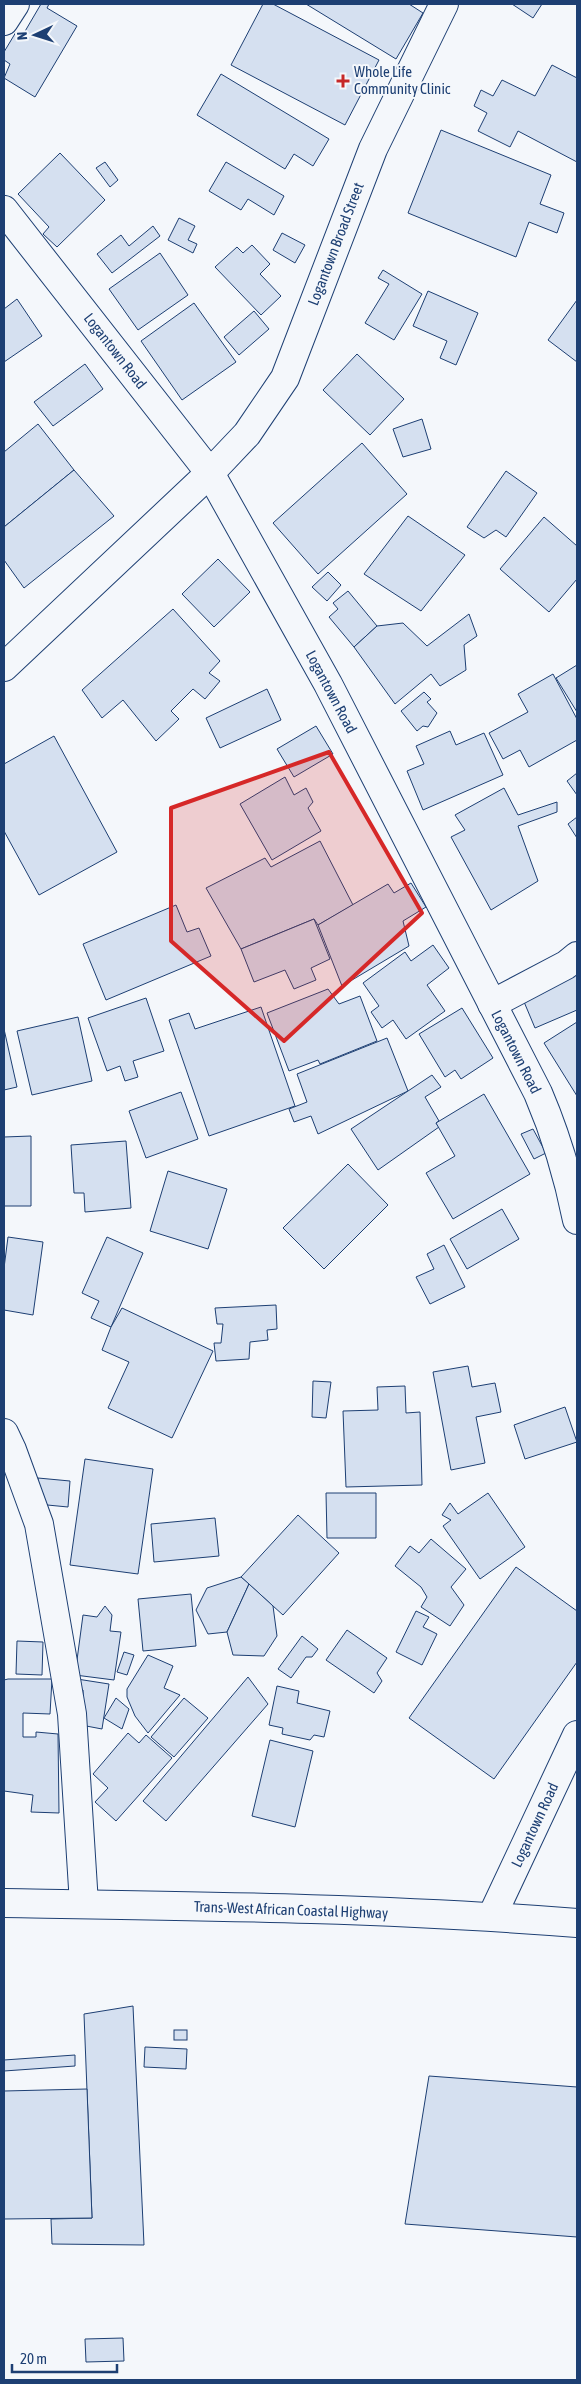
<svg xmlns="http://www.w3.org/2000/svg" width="581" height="2384" font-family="'Asap Condensed',sans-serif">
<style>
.building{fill:#d5e0f0;stroke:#1d3f73}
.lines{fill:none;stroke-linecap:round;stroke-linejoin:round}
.minor-casing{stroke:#1d3f73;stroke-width:30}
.tertiary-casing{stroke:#1d3f73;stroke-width:30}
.trunk-casing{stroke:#1d3f73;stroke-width:30}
.minor{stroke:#f4f7fb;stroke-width:28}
.tertiary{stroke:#f4f7fb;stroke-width:28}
.trunk{stroke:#f4f7fb;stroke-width:28}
.marked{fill:#d62828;fill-opacity:0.2;stroke:#d62828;stroke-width:4;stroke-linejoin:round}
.poi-dot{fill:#c62828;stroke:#f4f7fb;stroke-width:2}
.labels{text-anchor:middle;stroke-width:4;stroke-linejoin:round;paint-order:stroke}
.poi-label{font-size:15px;fill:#1d3f73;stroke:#f4f7fb;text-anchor:start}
.street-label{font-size:15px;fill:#1d3f73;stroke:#f4f7fb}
</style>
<rect width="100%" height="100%" fill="#f4f7fb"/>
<g class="building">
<polygon points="41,4 49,4 47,8 77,26 35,97 4,78 10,64 4,60 4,52 16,32 24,33"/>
<polygon points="263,4 273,4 379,60 345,125 231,65"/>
<polygon points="306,4 409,4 423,13 396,59"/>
<polygon points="512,4 542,4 533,18"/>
<polygon points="552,65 577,78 577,162 518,131 510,147 478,131 487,113 474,106 481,90 493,96 502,80 535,96"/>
<polygon points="221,74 329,139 313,166 294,154 285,169 197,115"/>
<polygon points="441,130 551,175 540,204 564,213 557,233 529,222 516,257 408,213"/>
<polygon points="60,153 105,200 57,247 43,234 49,227 18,194"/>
<polygon points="105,162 118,180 110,187 96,168"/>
<polygon points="226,162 284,196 274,215 248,199 241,210 209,191"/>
<polygon points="179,218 195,226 188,240 197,244 193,253 168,240"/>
<polygon points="153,226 160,236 112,273 97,254 121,235 129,246"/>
<polygon points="282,233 305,245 295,263 273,250"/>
<polygon points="252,245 270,264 260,274 281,296 261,315 215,267 237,247 243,253"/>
<polygon points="160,253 188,295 138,330 109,289"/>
<polygon points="383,270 422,294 394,340 365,323 389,284 378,278"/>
<polygon points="428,291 478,313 456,365 440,358 447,341 413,326"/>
<polygon points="17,299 42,336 4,362 4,309"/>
<polygon points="577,300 577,362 548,340"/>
<polygon points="194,303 236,362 182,400 141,341"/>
<polygon points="254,311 269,329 239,355 224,337"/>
<polygon points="357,354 404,399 370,435 323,390"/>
<polygon points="85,364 103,389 53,426 34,402"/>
<polygon points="422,419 431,449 403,457 393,429"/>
<polygon points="38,424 74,470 4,527 4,452"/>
<polygon points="362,443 407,494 318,574 273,523"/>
<polygon points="74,470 114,516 24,588 4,560 4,527"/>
<polygon points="506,471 537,493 506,537 496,530 484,538 467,527"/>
<polygon points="408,516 465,555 421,611 364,574"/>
<polygon points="544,517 577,546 577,579 549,612 500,569"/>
<polygon points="218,559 250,592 214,627 182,594"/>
<polygon points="328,572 341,585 327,601 312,587"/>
<polygon points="348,591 377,626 354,647 329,617 338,609 333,603"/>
<polygon points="173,609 220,661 209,673 220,681 205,699 193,689 171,711 179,719 156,741 123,700 102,718 82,690"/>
<polygon points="469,614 477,636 464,645 466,670 440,686 431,674 395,704 354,647 377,626 403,623 427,646"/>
<polygon points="577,665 577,712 556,678"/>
<polygon points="553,674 577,719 577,740 529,767 520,750 503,759 489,733 528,712 518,694"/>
<polygon points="267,689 281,720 220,748 206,718"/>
<polygon points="424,692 431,699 427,702 437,713 428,727 423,726 417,731 401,711"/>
<polygon points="316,726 333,754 294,777 277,749"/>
<polygon points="450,731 456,745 484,733 503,775 423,810 407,771 424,764 416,746"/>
<polygon points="54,736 117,852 39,895 4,831 4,764"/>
<polygon points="577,773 577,795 567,781"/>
<polygon points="285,777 294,795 306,788 313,802 308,808 321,831 272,860 240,804"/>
<polygon points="504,788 518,815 557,802 557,812 518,826 538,881 491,910 451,837 465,830 455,815"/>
<polygon points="577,817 577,838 568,824"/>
<polygon points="320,841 353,905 318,925 314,919 241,949 206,888 265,858 271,867"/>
<polygon points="411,883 426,907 403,921 409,946 342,986 318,925 388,884 394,893"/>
<polygon points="176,905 187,932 199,928 211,956 106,1000 83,944"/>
<polygon points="314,919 330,959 311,968 316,980 294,989 285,970 254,982 241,949"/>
<polygon points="433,945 449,968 427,985 445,1011 406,1039 393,1020 382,1028 371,1012 379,1006 363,983 405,952 411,961"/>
<polygon points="577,970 577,1010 535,1028 522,997"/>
<polygon points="328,989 339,1004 360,996 377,1041 320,1064 318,1060 289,1071 267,1013"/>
<polygon points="146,998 164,1051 133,1061 138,1077 125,1081 120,1066 107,1071 88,1018"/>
<polygon points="261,1007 295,1106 209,1136 169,1020 189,1013 195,1029"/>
<polygon points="462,1008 493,1058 461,1079 455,1070 445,1077 419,1034"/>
<polygon points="78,1017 92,1081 32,1095 17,1031"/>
<polygon points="577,1022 577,1096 544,1043"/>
<polygon points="4,1029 17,1087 4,1090"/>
<polygon points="387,1038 408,1091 318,1134 311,1116 294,1122 289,1109 307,1102 297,1074"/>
<polygon points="432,1075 441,1087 425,1097 439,1121 436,1123 439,1127 378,1170 351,1129"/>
<polygon points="181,1092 198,1139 146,1158 129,1111"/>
<polygon points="484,1094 530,1174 453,1219 426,1173 455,1156 436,1123"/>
<polygon points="533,1129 546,1153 534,1159 521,1134"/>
<polygon points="31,1136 31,1206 4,1206 4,1137"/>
<polygon points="126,1141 131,1208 85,1212 84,1193 74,1193 71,1145"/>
<polygon points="348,1164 388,1205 324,1269 283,1228"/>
<polygon points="168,1171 227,1189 208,1249 150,1231"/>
<polygon points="502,1209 519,1239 467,1269 450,1239"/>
<polygon points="8,1237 43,1242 33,1315 4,1310 4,1268"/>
<polygon points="107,1237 143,1253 111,1327 91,1318 99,1301 82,1293"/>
<polygon points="444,1245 465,1287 430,1304 416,1277 434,1269 427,1254"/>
<polygon points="276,1305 277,1329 267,1330 268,1340 250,1342 249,1359 216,1361 214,1343 221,1343 223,1324 217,1324 215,1308"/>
<polygon points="122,1308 213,1351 172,1438 108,1408 129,1362 102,1350 111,1327"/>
<polygon points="468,1366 472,1387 495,1383 501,1412 476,1417 485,1463 451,1470 433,1372"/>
<polygon points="313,1381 331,1382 326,1418 312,1417"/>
<polygon points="405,1386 406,1413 420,1412 422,1485 346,1487 343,1411 378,1410 377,1387"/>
<polygon points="565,1407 577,1442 525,1459 514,1425"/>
<polygon points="85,1459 153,1469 138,1574 70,1565"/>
<polygon points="38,1478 70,1481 68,1507 37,1504"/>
<polygon points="326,1493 376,1493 376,1538 327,1538"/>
<polygon points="488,1493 525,1547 480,1579 443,1526 451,1520 442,1515 450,1503 458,1514"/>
<polygon points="298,1515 339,1553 283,1615 241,1577"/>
<polygon points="215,1518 219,1556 154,1562 151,1524"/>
<polygon points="431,1539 466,1569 451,1587 464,1605 450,1626 421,1607 427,1597 421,1587 395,1566 410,1546 419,1553"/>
<polygon points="516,1567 577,1611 577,1662 494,1779 409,1718"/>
<polygon points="241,1577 249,1584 227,1632 208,1634 196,1610 207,1588"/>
<polygon points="249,1584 273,1606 277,1636 264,1656 233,1655 227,1632"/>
<polygon points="191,1594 196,1646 143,1651 138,1599"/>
<polygon points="105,1606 112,1615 110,1631 121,1632 114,1680 75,1675 83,1615 97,1617"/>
<polygon points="416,1611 429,1617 423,1627 437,1634 422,1665 396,1652"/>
<polygon points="347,1630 387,1658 377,1673 382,1681 374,1693 326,1660"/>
<polygon points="302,1636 318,1649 312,1657 306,1657 291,1678 278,1669"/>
<polygon points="17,1641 43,1642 42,1675 16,1674"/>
<polygon points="124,1652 134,1655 127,1675 117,1672"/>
<polygon points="148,1655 173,1666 164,1688 180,1695 148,1733 135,1716 127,1697 127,1689"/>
<polygon points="248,1677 268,1704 166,1821 143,1801"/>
<polygon points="8,1679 52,1679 50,1714 23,1713 23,1737 36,1737 36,1732 58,1734 59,1813 31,1812 33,1795 4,1791 4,1680"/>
<polygon points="77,1679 109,1684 102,1729 81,1725 79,1698 83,1698 83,1690 78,1690"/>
<polygon points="277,1686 299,1691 297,1703 330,1711 324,1737 314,1735 310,1740 282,1734 283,1728 269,1725"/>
<polygon points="116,1698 129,1709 122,1729 104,1718"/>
<polygon points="184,1698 208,1718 174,1757 151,1737"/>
<polygon points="128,1733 139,1743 146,1735 172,1758 116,1821 95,1802 108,1788 93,1774"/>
<polygon points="270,1740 313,1751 295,1827 252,1816"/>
<polygon points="133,2006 144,2245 52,2244 51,2219 92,2218 84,2014"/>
<rect x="174" y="2030" width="13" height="10"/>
<polygon points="145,2047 187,2049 186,2069 144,2067"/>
<polygon points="75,2055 75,2066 4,2071 4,2060"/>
<polygon points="429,2076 577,2087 577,2237 405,2224"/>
<polygon points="87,2089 92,2218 4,2219 4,2091"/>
<polygon points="123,2338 124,2361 86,2362 85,2339"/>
</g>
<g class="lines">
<defs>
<g id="minor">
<polyline points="4,21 15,4"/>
<polyline points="4,667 210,473 247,434 285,378 373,149 444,4"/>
<polyline points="492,1004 566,965 577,956"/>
<polyline points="4,1433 12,1450 39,1524 72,1714 84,1904"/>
</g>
<g id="tertiary">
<path d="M4,210L210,473L328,684L538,1093C556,1135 568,1175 577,1220"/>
<polyline points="492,1916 577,1735"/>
</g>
<path id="trunk" d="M4,1903C195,1906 387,1908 577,1923"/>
</defs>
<use href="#minor" class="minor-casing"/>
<use href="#tertiary" class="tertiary-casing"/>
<use href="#trunk" class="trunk-casing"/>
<use href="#minor" class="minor"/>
<use href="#tertiary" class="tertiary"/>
<use href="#trunk" class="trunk"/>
</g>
<path class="marked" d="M329,752L422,913L284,1041L171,941V808Z"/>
<path class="poi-dot" d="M340.5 73.5h5v5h5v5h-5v5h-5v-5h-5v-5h5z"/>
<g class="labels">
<g class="poi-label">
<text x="354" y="77">Whole Life<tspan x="354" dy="17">Community Clinic</tspan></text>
</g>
<g class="street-label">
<text transform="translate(336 244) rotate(-69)" y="5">Logantown Broad Street</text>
<text transform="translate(115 351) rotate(52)" y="5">Logantown Road</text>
<text transform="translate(331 692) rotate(62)" y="5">Logantown Road</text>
<text transform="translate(516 1052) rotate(63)" y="5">Logantown Road</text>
<text transform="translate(535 1825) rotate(-65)" y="5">Logantown Road</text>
<text transform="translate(291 1910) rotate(2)" y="5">Trans-West African Coastal Highway</text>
</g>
</g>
<rect width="581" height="2384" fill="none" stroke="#1d3f73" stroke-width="10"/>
<g transform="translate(35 35) rotate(266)" stroke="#f4f7fb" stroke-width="4" paint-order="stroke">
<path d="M0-4L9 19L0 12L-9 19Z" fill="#1d3f73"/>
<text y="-8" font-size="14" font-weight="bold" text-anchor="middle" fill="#1d3f73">N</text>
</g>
<path d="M12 2364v8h105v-8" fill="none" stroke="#1d3f73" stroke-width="2.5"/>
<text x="20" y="2364" font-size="15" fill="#1d3f73" stroke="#f4f7fb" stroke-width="4" paint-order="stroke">20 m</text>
</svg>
